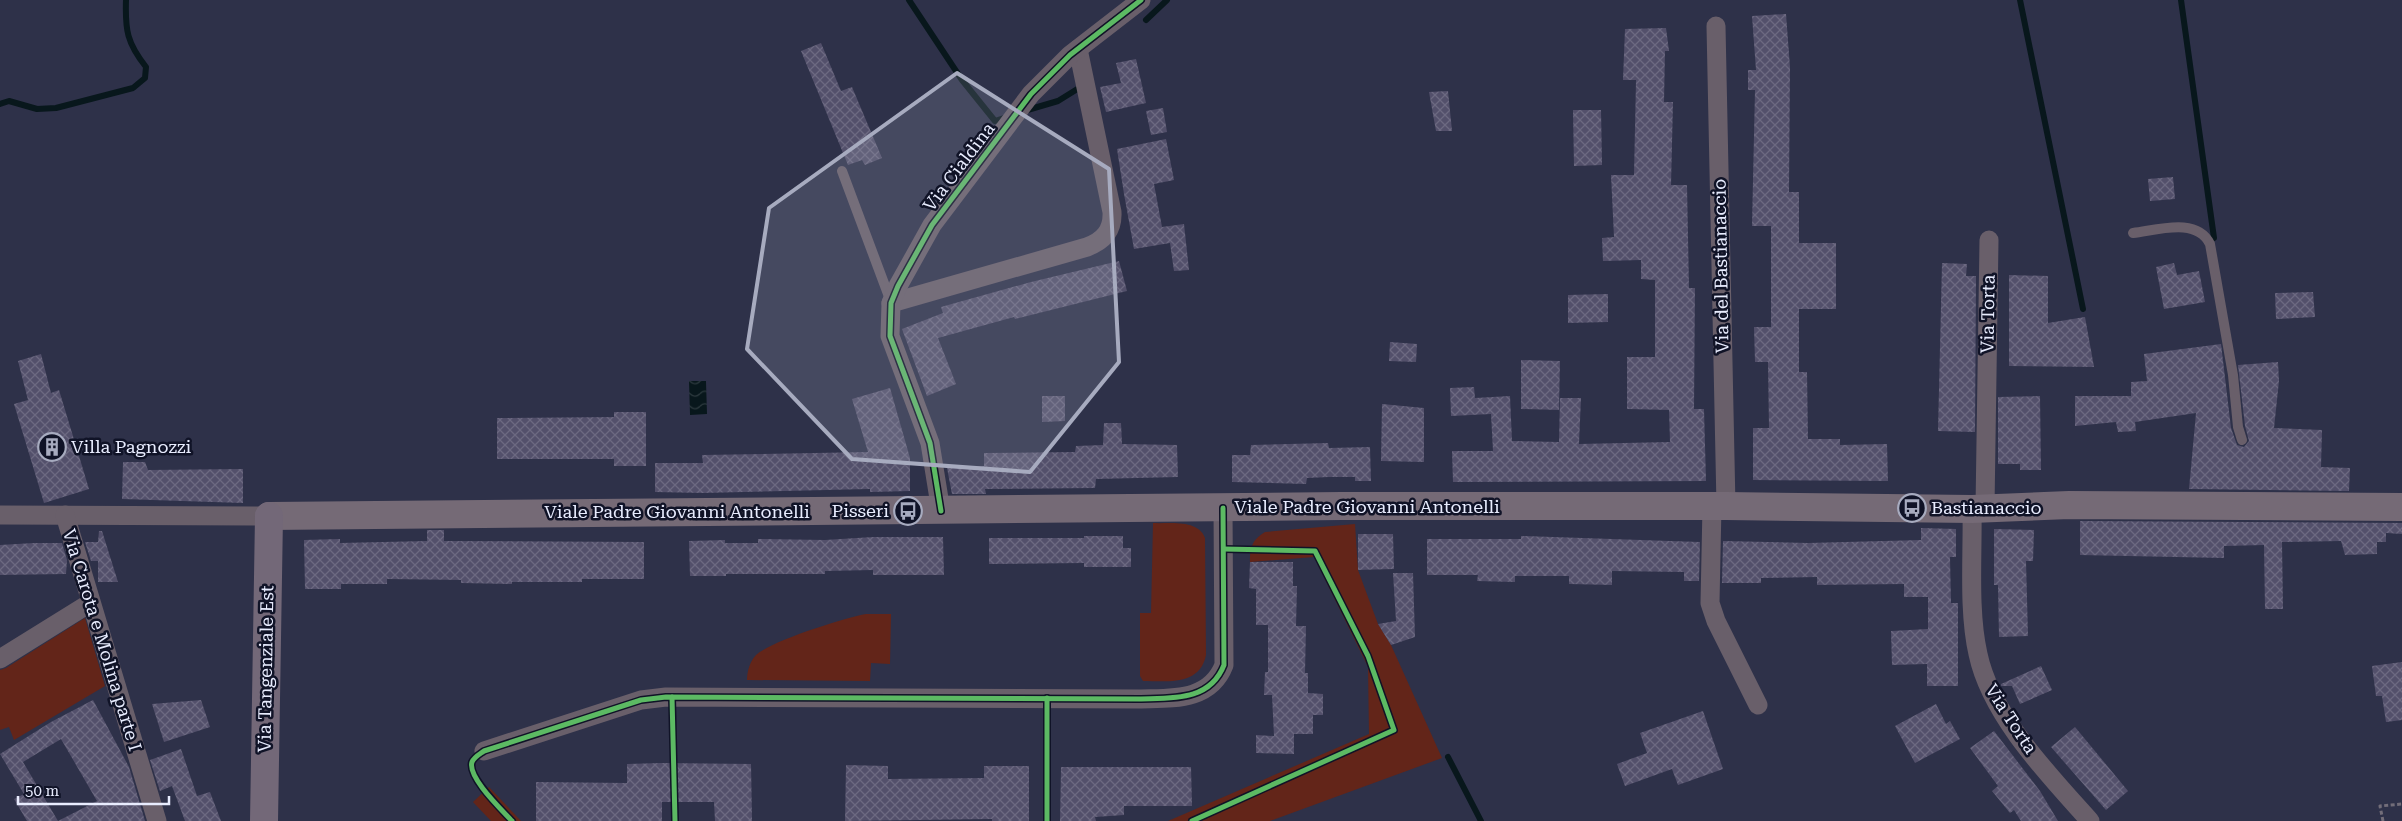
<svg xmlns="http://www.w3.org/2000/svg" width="2402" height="821" font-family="'Roboto Serif',serif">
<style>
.green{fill:#632519}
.water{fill:url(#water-waves)}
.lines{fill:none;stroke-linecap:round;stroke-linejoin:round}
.stream{stroke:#08171c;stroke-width:6}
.building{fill:url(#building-cross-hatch)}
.path{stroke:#726d79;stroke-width:3;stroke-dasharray:4 2.5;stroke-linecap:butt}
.service{stroke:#695f6a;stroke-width:10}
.minor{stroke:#695f6a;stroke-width:19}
.secondary{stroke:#756a76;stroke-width:28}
.primary{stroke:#736878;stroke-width:28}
.cycleway-casing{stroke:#101327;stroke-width:8}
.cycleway{stroke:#5cba63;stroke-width:5}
.marked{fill:#a7abbf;fill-opacity:0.2;stroke:#a7abbf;stroke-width:4;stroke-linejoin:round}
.labels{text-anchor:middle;stroke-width:5;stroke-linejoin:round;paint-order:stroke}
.street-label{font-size:18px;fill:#e8ecfe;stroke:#101327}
.poi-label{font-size:18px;fill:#e8ecfe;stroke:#101327;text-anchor:start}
</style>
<defs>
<pattern id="water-waves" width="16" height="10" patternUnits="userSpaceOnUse" patternTransform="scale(1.25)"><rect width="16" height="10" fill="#08171c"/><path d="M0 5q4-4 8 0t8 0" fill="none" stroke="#2c393e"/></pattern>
<pattern id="building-cross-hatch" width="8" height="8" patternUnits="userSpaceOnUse" patternTransform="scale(1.25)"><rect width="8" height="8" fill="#53506b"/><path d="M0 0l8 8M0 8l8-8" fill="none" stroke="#6c6981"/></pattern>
</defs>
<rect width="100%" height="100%" fill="#2e3149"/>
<g class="green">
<path d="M1153,523C1169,524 1198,519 1205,538L1206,655C1200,686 1167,681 1143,681L1140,676V613H1151Z"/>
<path d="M1355,524L1358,570L1378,624L1391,645L1442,758L1270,821H1168L1369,734L1368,667L1314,557L1250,562C1250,547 1252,540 1265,532Z"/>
<path d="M866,614H891L890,664L871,663L870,681L747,680C747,671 750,661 756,655C771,641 844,618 866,614Z"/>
<polygon points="85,618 105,686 14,740 9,727 0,730 0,670 6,668"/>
<polygon points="489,787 521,821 491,821 473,802"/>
</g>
<polygon class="water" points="689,381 706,381 707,414 690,415"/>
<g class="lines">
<g class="stream">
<polyline points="909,0 962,80 995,121 1007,117"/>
<polyline points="2020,0 2083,309"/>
<polyline points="2181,0 2214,238"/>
<polyline points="1146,20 1167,0"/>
<path d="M0,104L9,101L37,109L56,108L133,88L145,78L146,67C127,43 125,30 126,0"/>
<polyline points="1024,111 1058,101 1079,88"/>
<polyline points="1448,757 1481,821"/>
</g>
</g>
<g class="building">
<polygon points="1786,14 1790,67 1789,192 1799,192 1799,243 1836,243 1836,309 1799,309 1799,372 1807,372 1808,439 1840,439 1840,445 1887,444 1888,481 1753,480 1753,428 1769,428 1768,362 1755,362 1754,327 1771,327 1771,226 1752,226 1755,90 1748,90 1748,70 1756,70 1752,16"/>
<polygon points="1666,28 1669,51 1665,51 1664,102 1673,102 1671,185 1687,185 1689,288 1695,288 1694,409 1704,409 1706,481 1453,482 1452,451 1493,451 1491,414 1451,416 1450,388 1474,387 1475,398 1510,396 1512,441 1559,442 1560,398 1581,398 1579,444 1670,442 1669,410 1627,409 1627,357 1655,357 1655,280 1641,279 1641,260 1603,261 1602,238 1614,237 1611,175 1634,175 1636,80 1623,80 1625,29"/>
<polygon points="821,43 841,91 852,87 882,158 865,165 862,160 848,165 801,51"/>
<polygon points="1136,59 1146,103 1106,112 1100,87 1121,83 1116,63"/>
<polygon points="1448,91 1452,131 1436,131 1429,92"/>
<polygon points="1163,108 1167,132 1151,135 1146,111"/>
<polygon points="1573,110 1601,110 1602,165 1574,166"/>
<polygon points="1166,139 1174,180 1154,184 1162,227 1184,224 1189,270 1174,271 1170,243 1134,249 1124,194 1117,149"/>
<polygon points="2173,177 2175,199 2150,201 2148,179"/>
<polygon points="1119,261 1127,291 1015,319 1014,317 938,338 956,384 927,396 902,329 943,313 941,307 1031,282"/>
<polygon points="1942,263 1967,264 1966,276 1976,276 1975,432 1938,431"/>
<polygon points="2174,263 2177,275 2199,271 2205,302 2164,309 2156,267"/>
<polygon points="2009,275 2048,276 2048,323 2085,317 2094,367 2009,366"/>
<polygon points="2313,292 2315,317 2276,319 2275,293"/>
<polygon points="1608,294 1608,322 1568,323 1568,295"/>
<polygon points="1390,342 1417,344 1416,362 1389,361"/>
<polygon points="2221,344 2231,428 2237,445 2244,447 2249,441 2245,426 2238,365 2278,362 2279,381 2274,428 2322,430 2321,467 2350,468 2349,491 2189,489 2196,413 2135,422 2136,431 2118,432 2116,422 2075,426 2075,396 2131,396 2131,382 2147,381 2144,354"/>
<polygon points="41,354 51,393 59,390 89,489 44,503 14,404 28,400 18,361"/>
<polygon points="1521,360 1560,361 1559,410 1521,409"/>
<polygon points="890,388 910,458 910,491 870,492 870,489 703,493 655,492 655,463 703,463 702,455 868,452 852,399"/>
<polygon points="1042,396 1065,396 1065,421 1042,422"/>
<polygon points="2040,396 2041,470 2020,470 2020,464 1998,464 1998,397"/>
<polygon points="1382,404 1424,408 1424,462 1381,461"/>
<polygon points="614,412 646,412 646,466 614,466 614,459 497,459 497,418 614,417"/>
<polygon points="1104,423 1121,423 1122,444 1177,445 1178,477 1096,479 1095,488 985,489 986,494 952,494 947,468 984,466 984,453 1075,452 1076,446 1103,445"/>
<polygon points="1328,443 1329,448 1370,447 1371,481 1355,481 1355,477 1329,477 1307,478 1306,484 1232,482 1232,455 1250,455 1251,445"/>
<polygon points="123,462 145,462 148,470 243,469 243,503 122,499"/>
<polygon points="2080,521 2402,523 2402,534 2386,533 2386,542 2377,542 2377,554 2345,555 2341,541 2282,542 2283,609 2265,609 2264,545 2224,546 2224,558 2080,555"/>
<polygon points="1921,528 1956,529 1956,557 1950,557 1951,603 1958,603 1958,686 1927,686 1927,664 1892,665 1891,631 1928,629 1928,597 1904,597 1904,584 1817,585 1817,577 1761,578 1761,583 1722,583 1723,541 1808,543 1921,540"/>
<polygon points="1994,529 2034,530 2033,561 2026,561 2028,636 1999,637 1998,585 1994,585"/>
<polygon points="427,530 444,530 444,541 644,542 644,579 582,579 582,582 512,582 512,584 461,583 461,580 387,579 387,584 341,584 341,589 305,589 304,540 340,539 340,543 427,541"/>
<polygon points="99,531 102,531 118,582 98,582 98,561 91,561 85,542 98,542"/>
<polygon points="1358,534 1393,534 1394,569 1358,570"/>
<polygon points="1084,536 1123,536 1123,548 1131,548 1131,567 1084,567 1084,563 989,564 989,538 1084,538"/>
<polygon points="1521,536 1700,542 1699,581 1684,581 1684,572 1612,571 1612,585 1569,584 1569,576 1515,576 1515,582 1477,581 1478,575 1427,575 1427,539 1521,539"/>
<polygon points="873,537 943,537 944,575 873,575 873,570 825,571 825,574 726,574 726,576 690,576 689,541 725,540 725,543 758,543 758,539 825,540"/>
<polygon points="34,543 62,543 67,560 66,574 0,575 0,545"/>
<polygon points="1250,562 1293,562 1293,586 1297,586 1296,626 1306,626 1305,673 1308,673 1308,693 1323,694 1323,715 1313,715 1313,734 1294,734 1294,754 1256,753 1256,735 1274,736 1272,695 1264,695 1265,672 1268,672 1268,625 1256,625 1256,589 1249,588"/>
<polygon points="1393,573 1413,573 1415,637 1391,645 1378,624 1396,621"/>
<polygon points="2402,662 2402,720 2386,722 2382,696 2376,696 2372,666"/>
<polygon points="2041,666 2052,690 2020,704 2012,686 2001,686 2001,684"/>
<polygon points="93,700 129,767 145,821 58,821 97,801 61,739 23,762 58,821 27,821 14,799 24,794 0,754 51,722"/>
<polygon points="201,700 210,727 164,742 152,704"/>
<polygon points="1936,704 1946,724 1950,721 1960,739 1915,763 1895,726"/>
<polygon points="1703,711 1723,769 1678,785 1672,769 1625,786 1617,764 1647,753 1640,733"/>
<polygon points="2075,727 2128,791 2106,810 2051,747"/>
<polygon points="1994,731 2040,791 2058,821 2021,821 2014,810 2010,813 1992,791 1998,786 1970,748"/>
<polygon points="181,749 197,796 210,792 221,821 185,821 172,786 160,791 150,760"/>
<polygon points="661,763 751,764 752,821 715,821 714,802 662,802 662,821 536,821 536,782 627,783 627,764"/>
<polygon points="846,765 888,766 888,779 984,778 984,766 1029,766 1029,821 992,821 992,819 845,821"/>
<polygon points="1061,767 1191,767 1192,806 1124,806 1124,815 1095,817 1096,821 1060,821"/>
</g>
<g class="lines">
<polyline class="path" points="2383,821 2380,806 2402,804"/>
<g class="service">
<polyline points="842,171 891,302"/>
<path d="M2133,233C2158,230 2197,217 2210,244L2233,375L2238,427L2242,440"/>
</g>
<g class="minor">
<polyline points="1716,26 1726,506"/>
<path d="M891,303L1087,247C1103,241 1113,231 1112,212L1078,49"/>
<polyline points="1712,506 1710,603 1716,621 1758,705"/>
<polyline points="1985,508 1989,240"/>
<path d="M1972,509C1973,554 1968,610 1978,654C1991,716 2049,775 2090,821"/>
<polyline points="941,511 930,443 890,336 891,303 898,286 932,225 1031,94 1070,55 1141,0"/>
<polyline points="0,515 269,516"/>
<polyline points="65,515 157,821"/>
<polyline points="0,659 90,603"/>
<path d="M484,751L641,700L666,697L1141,699C1173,698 1210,701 1224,665L1223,508"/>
</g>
<polyline class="secondary" points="269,516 1342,506 1726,506 1972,509 2069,505 2402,507"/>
<polyline class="primary" points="264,821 269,516"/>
<defs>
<g id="cycleway">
<polyline points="941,511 930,443 890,336 891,303 898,286 932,225 1031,94 1070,55 1141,0"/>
<polyline points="672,697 675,821"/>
<path d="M512,821C502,810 467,777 472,762C474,757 480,754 484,751L641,700L666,697L1141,699C1173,698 1210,701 1224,665L1223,508"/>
<polyline points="1047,821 1047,698"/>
<polyline points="1192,821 1394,730 1368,656 1315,551 1224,549"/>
</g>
</defs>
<use href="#cycleway" class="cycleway-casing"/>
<use href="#cycleway" class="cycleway"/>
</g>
<path class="marked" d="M957,73L1109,169L1119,362L1030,472L852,459L747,349L769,208Z"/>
<defs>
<symbol id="building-ring" viewBox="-11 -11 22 22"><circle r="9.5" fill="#101327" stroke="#a7abbf" stroke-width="1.5"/><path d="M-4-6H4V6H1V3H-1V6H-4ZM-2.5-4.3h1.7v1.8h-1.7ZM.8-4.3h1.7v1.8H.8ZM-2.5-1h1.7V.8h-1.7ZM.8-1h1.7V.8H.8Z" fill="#a7abbf"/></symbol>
<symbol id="bus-ring" viewBox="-11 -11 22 22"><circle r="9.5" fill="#101327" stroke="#a7abbf" stroke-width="1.5"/><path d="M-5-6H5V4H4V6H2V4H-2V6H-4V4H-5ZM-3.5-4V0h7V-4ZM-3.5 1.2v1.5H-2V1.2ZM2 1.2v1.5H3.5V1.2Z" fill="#a7abbf"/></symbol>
</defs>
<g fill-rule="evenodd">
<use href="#building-ring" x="36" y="431" width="32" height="32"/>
<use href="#bus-ring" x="1896" y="492" width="32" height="32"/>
<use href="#bus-ring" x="892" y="495" width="32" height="32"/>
</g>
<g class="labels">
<g class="street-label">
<text transform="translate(959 167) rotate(-53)" y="6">Via Cialdina</text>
<text transform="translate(1721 266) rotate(-91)" y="6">Via del Bastianaccio</text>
<text transform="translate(1988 314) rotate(-89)" y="6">Via Torta</text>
<text x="1367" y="513">Viale Padre Giovanni Antonelli</text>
<text x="677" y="518">Viale Padre Giovanni Antonelli</text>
<text transform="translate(102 640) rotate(73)" y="6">Via Carota e Molina parte I</text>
<text transform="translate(266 669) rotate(-89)" y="6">Via Tangenziale Est</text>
<text transform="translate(2011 719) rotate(57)" y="6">Via Torta</text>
</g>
<g class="poi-label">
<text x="71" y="453">Villa Pagnozzi</text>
<text x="1931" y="514">Bastianaccio</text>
<text x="889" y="517" text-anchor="end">Pisseri</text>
</g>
</g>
<path d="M18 796v8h151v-8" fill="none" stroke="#e8ecfe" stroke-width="2.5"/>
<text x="25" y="796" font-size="15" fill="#e8ecfe" stroke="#101327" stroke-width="4" paint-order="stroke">50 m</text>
</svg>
